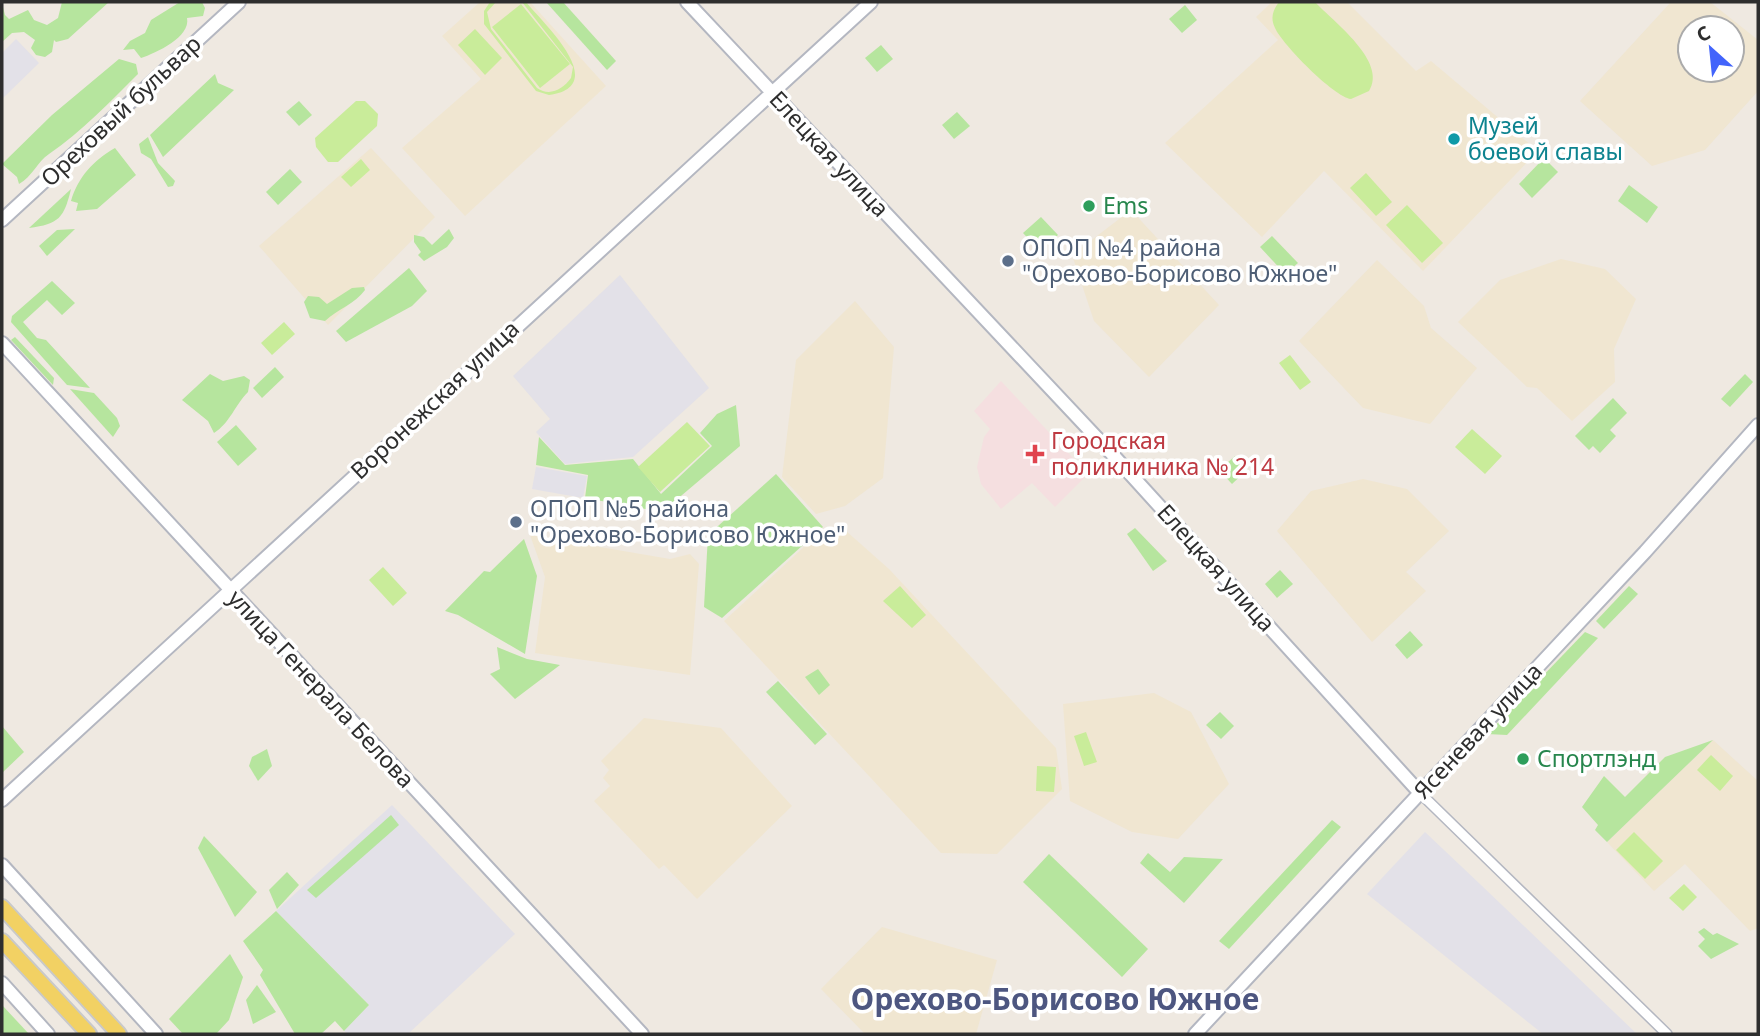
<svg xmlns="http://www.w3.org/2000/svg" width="1760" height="1036" font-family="'Noto Sans',sans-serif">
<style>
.industrial{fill:#e3e1e8}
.education{fill:#f0e6d1;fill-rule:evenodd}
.medical{fill:#f5dfe0}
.green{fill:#b6e59e}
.pitch{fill:#c9ec9a}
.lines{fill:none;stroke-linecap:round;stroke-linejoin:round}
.street-casing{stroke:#b4b7c1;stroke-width:12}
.secondary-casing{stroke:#b4b7c1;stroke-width:16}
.primary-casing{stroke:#c9c9c9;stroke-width:18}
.street{stroke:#fff;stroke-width:9}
.secondary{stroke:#fff;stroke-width:12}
.primary{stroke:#f2d163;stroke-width:14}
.culture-dot{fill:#0f9aa8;stroke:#fff;stroke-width:2.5}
.leisure-dot{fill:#2e9e5b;stroke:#fff;stroke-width:2.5}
.service-dot{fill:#5c6f8a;stroke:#fff;stroke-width:2.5}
.health-dot{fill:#e0444e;stroke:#fff;stroke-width:2.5}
.labels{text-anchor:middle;stroke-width:7;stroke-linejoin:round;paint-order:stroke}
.street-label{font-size:23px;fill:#2e2e2e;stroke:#fff}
.culture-label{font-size:23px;fill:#0d838f;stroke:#fff;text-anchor:start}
.leisure-label{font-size:23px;fill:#27864d;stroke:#fff;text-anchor:start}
.service-label{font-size:23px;fill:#4e5e75;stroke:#fff;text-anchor:start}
.health-label{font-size:23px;fill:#be3a42;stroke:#fff;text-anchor:start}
.district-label{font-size:30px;font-weight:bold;fill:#4d5680;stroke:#fff}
</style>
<rect width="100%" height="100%" fill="#efe9e1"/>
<g class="industrial">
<polygon points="16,39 39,63 2,99 2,53"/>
<polygon points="620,275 709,388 633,457 565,464 536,432 550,419 513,376"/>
<polygon points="536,467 587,476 583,498 532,489"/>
<polygon points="392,805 515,934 408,1034 348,1034 344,1031 369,1005 276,911"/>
<polygon points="1425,832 1481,885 1637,1034 1543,1034 1367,894"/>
</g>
<g class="education">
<polygon points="480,2 530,2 606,86 465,216 402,148 481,79 442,36"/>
<polygon points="1272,2 1347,2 1416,71 1431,61 1538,151 1423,271 1324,171 1262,237 1165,143 1278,40 1256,17"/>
<path d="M1671,2H1710L1758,40V91L1705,150L1652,166L1580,101ZM1690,28H1732V70H1690Z"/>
<polygon points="371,148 435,217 328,325 259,246"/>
<polygon points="1131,210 1219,305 1149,377 1094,321 1072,255"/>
<polygon points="1561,259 1605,269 1636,299 1614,349 1615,382 1572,421 1537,388 1527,387 1458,322 1500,280"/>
<polygon points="1377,260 1424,306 1431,328 1477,368 1430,424 1363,408 1299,341"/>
<polygon points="855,301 894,347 883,478 845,506 816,514 782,477 796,360"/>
<polygon points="1363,479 1407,489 1449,531 1406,572 1426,591 1372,642 1277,531 1311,491"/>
<polygon points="845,530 889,569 1056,748 1062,789 997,854 941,853 724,621 820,532"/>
<polygon points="530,535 670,559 690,554 699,564 690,675 535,653 545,577"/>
<polygon points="1154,693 1191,712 1229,784 1178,839 1132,832 1070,801 1063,704"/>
<polygon points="644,718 721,728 792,806 697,899 664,865 659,869 594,801 610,786 603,778 609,770 601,761"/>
<polygon points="1713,740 1758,781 1758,928 1750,931 1685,864 1654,891 1607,842"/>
<polygon points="882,927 997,960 976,1034 865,1034 821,989"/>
</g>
<polygon class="medical" points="1001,381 1088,474 1055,507 1032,483 1001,509 981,484 977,467 984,437 990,429 974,411"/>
<g class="green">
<polygon points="62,2 109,2 68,39 56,42 54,40 52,52 45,57 36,55 31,48 35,40 24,32 12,33 2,42 2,3 5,15 9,19 28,10 34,20 47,25 58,18"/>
<path d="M180,2H202L205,8L203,16L187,18C191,37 156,53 141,58L134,49L123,50L130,41L145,33L151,20Z"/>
<polygon points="546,2 563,2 616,61 607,70"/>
<polygon points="1185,5 1197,20 1182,33 1169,19"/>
<polygon points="881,45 893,59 877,72 865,58"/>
<path d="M119,59L136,64L138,74C109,103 82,131 49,154C37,162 32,177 19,184L17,177L2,164L52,115Z"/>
<polygon points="215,74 218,83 234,90 163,157 150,135"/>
<polygon points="299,101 312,115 299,126 286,112"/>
<polygon points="957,112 970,126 954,139 942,125"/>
<polygon points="148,137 158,163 175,181 173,186 168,187 151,159 141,153 139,144"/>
<path d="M115,148L136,175L97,209L76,211L78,203L71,201C78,177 94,160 115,148Z"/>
<polygon points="1544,158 1558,172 1532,198 1519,184"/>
<polygon points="290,169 302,182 278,205 266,192"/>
<polygon points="1629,185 1658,207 1647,223 1618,201"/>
<path d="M71,189C64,218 59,224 29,228Z"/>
<polygon points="1041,217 1058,235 1040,251 1023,233"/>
<polygon points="75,229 47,256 39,246 57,230"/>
<polygon points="449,229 454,238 447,247 424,261 418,255 421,252 414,242 414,235 424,237 432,245"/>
<polygon points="1272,236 1298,263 1285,274 1260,247"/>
<polygon points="409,268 427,291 412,306 346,342 336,331"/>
<polygon points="52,281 75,303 62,315 47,300 23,322 37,338 46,340 90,388 67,385 11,322 12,316"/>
<path d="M364,287L365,290C355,304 338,309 325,321L310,318L304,302L308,296L319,297L327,304L352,288Z"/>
<polygon points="15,337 54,378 53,385 11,340"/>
<polygon points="275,367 284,377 262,398 253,388"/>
<path d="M210,374L223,381L244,376L250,380L248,392C235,405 230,423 214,433L208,421L182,400Z"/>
<polygon points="1745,374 1753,382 1730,407 1721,399"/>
<polygon points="70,389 94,393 117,418 120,426 113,437"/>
<polygon points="1613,398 1627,413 1610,430 1616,436 1600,453 1593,446 1589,450 1575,436"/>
<polygon points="736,405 740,446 662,512 585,498 588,475 536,465 539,437 565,465 633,459 661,494 712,446 700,433 717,414"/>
<polygon points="236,425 257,449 238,466 217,442"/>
<polygon points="1235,456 1247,470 1232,484 1219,470"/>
<polygon points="776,474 823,527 722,618 704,607 708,535"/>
<polygon points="1135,528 1167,561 1153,571 1127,534"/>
<polygon points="524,539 537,576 525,654 458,615 445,611 484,571 490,572"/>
<polygon points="1280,570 1293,584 1277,598 1265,584"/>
<polygon points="1629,586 1638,594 1604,629 1596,621"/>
<polygon points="1410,631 1423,645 1407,659 1395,645"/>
<polygon points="1585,632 1598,638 1507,735 1487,734"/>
<polygon points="497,647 527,659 560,665 515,699 490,674 500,669"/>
<polygon points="818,669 830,685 819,695 805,677"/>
<polygon points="778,681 827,734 815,745 766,692"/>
<polygon points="1220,712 1234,726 1221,739 1206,725"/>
<polygon points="2,726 24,752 2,773"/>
<polygon points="1713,740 1607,842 1595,830 1598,825 1582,807 1604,776 1625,797 1665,757"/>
<polygon points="267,749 272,766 258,781 249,766 252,757"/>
<polygon points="391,815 399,825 316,898 307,890"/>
<polygon points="1332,820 1341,827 1229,949 1219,941"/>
<polygon points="204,836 257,892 235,917 198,848"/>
<polygon points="1148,853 1170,872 1184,857 1223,859 1184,903 1140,863"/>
<polygon points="1049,854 1148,949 1122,977 1023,882"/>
<polygon points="287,872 299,885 277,909 269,890"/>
<polygon points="276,911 369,1005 344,1031 335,1021 321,1034 295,1034 260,975 263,970 243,941"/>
<polygon points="1704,928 1713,935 1717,933 1739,944 1711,959 1698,946 1705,939 1698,932"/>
<polygon points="230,954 243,977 229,1020 216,1034 183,1034 169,1019"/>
<polygon points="257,985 276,1012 253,1024 246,1000"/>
<polygon points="2,1005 29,1034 2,1034"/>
</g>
<g class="pitch">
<path d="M490,2H496L487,12L491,29L537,88C550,97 563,89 571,78L573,67L522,2H526C543,23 612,86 549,95L536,91L484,24V11Z"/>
<path d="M1279,2H1315C1334,22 1388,62 1369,91L1351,99C1334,97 1282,44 1275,28C1270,18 1273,10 1279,2Z"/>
<polygon points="521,4 570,64 540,88 492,27"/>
<polygon points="475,29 502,58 485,75 458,45"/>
<polygon points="356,101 365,101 378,114 377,126 338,162 328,162 316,147 315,138"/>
<polygon points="361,159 370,170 351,187 341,177"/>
<polygon points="1366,173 1392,202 1376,216 1350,188"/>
<polygon points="1407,205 1443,243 1422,263 1386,225"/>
<polygon points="284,322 295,334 272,355 261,343"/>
<polygon points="1290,355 1311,382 1300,390 1279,363"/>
<polygon points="687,422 710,446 660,492 638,467"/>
<polygon points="1472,429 1502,456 1485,474 1455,447"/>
<polygon points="383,567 407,593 393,606 369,580"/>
<polygon points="900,586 926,615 912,628 883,601"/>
<polygon points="1086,732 1097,762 1084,766 1074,736"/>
<polygon points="1711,755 1733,776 1720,791 1697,770"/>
<polygon points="1037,766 1056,767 1054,792 1036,791"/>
<polygon points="1634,832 1663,861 1645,879 1616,850"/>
<polygon points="1684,884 1697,897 1683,911 1669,898"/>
</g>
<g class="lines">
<defs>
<polyline id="street" points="1420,793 1667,1034"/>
<g id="secondary">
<polyline points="687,2 1113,455 1420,793"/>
<polyline points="2,220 239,2"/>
<polyline points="2,343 642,1034"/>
<polyline points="2,800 871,2"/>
<polyline points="2,865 156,1034"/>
<polyline points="2,983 48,1034"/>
<polyline points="1195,1034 1645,552 1758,425"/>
</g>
<g id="primary">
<polyline points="2,907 119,1034"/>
<polyline points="2,941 89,1034"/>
</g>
</defs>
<use href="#street" class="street-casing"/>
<use href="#secondary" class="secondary-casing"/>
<use href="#primary" class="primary-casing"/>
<use href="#street" class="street"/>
<use href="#secondary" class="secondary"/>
<use href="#primary" class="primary"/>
</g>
<circle class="culture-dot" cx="1454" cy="139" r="7"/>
<g class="leisure-dot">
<circle cx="1089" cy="206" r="7"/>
<circle cx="1523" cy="759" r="7"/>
</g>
<g class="service-dot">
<circle cx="1008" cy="261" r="7"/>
<circle cx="516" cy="522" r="7"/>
</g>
<path class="health-dot" d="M1031.5 443.5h7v7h7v7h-7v7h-7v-7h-7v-7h7z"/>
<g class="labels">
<g class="street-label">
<text transform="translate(121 111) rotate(-43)" y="8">Ореховый бульвар</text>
<text transform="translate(829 154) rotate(47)" y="8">Елецкая улица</text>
<text transform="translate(435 400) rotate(-43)" y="8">Воронежская улица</text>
<text transform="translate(1216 568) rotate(48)" y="8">Елецкая улица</text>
<text transform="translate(321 689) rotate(47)" y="8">улица Генерала Белова</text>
<text transform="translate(1478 731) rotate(-47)" y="8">Ясеневая улица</text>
</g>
<g class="culture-label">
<text x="1468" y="134">Музей<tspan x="1468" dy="26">боевой славы</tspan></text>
</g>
<g class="leisure-label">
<text x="1103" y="214">Ems</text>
<text x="1537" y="767">Спортлэнд</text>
</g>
<g class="service-label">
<text x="1022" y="256">ОПОП №4 района<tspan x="1022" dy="26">"Орехово-Борисово Южное"</tspan></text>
<text x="530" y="517">ОПОП №5 района<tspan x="530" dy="26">"Орехово-Борисово Южное"</tspan></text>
</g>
<g class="health-label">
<text x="1051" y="449">Городская<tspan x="1051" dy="26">поликлиника № 214</tspan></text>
</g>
<g class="district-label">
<text x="1055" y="1010">Орехово-Борисово Южное</text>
</g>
</g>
<rect width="1760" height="1036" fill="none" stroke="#2e2e2e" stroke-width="7"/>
<g transform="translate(1711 49) rotate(333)"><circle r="33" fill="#ffffff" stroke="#ababab" stroke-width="2"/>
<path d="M0-5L12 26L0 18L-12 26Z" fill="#4264fb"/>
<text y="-10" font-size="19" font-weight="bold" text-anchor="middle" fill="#2e2e2e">С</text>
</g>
</svg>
